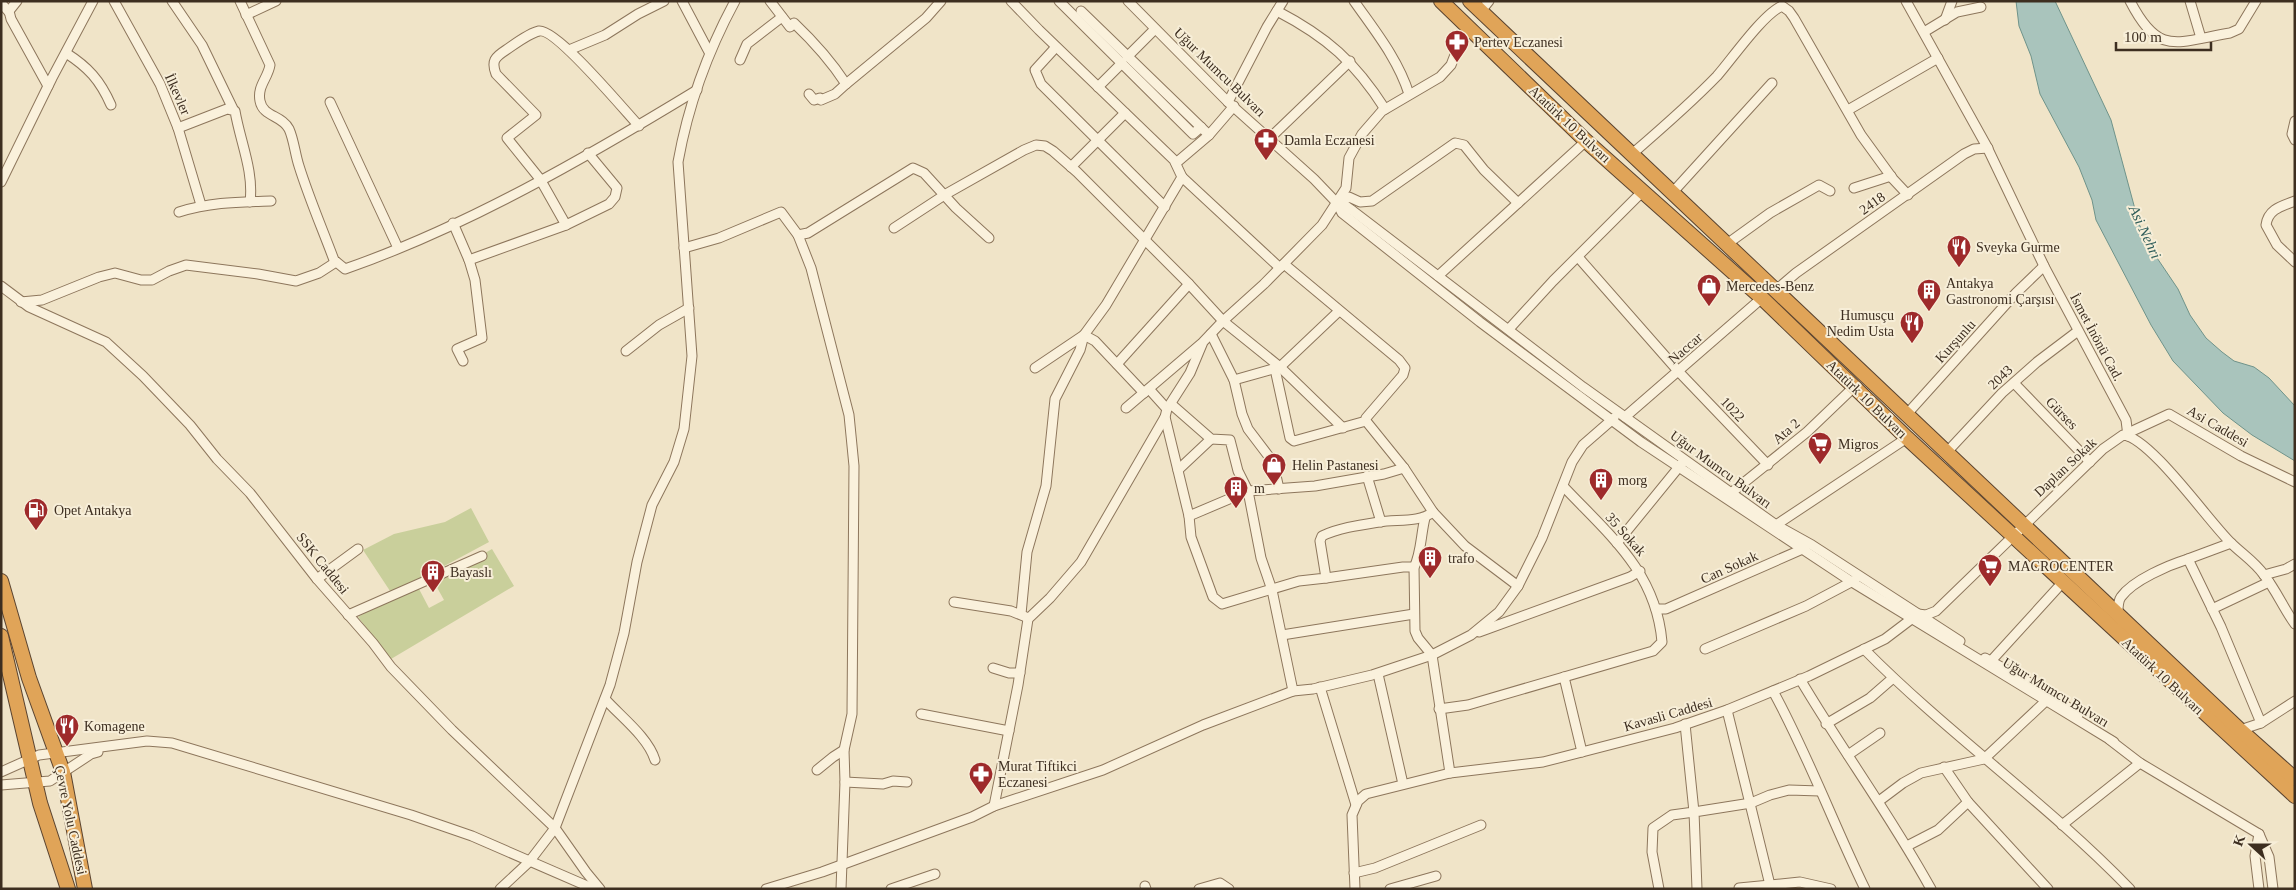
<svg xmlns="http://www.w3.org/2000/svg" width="2296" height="890" font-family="Georgia,serif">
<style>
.green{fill:#c9cf9b}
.water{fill:#a9c4bc;stroke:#6f938a}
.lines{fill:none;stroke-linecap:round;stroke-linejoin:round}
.minor-casing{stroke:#8d765c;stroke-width:11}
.highway-casing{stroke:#5b4430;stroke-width:16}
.minor{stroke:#faf1dc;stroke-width:9}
.highway{stroke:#e0a458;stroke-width:14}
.labels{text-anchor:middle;stroke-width:4;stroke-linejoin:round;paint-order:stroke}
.poi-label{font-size:14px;fill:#3d2e20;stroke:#f7eed8;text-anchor:start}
.street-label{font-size:14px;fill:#3d2e20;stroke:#f7eed8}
.water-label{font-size:15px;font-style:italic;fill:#2f5d5a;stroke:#f7eed8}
</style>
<rect width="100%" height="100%" fill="#f0e4c8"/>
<g class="green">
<polygon points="471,508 489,542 392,594 363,550 394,534 445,522"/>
<polygon points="492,549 514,586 391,659 358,617 373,608 419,589 429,608 444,600 434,582"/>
</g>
<polygon class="water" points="2016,1 2055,1 2111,120 2139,224 2151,249 2178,289 2190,315 2206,338 2222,352 2234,361 2254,367 2269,378 2295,406 2295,461 2252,435 2223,413 2173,361 2151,325 2096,220 2092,200 2079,167 2040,94 2031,56 2019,26"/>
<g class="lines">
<defs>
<g id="minor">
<polyline points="17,1 9,11 11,19 48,86"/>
<polyline points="114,1 160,84 178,128 201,205"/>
<polyline points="172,1 202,45 233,109"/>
<path d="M240,1L270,65C268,78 257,86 260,101C263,117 282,115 289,129C294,140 295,154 299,166C309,198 322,228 334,260L345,269C466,227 587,157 697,90"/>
<polyline points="682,1 709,52"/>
<path d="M770,1L790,27L794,23C814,42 831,61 846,84L926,18L941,1"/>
<polyline points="1011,1 1039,30 1174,160 1182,177 1106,305 1084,335 1080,350 1055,399 1046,486 1027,552 1021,614"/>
<polyline points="1059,1 1193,134 1201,127"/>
<polyline points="1128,1 1228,102 1314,179 1337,203 1342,213 1480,322 1641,442 1852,582 2114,742"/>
<path d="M1354,1C1375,31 1398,59 1409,94"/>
<polyline points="1906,1 1986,145 2044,266 2126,420 2128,436"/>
<path d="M2130,1C2159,57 2176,42 2230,33L2239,29L2256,1"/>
<polyline points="2190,1 2201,38"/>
<polyline points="1,3 9,12"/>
<polyline points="1081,11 1209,135"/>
<path d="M1277,11C1327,37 1355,62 1385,109"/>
<polyline points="1481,11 1489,1"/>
<polyline points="246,15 276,1"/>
<polyline points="1945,20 1952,1"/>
<polyline points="1924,32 1957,12 1981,7"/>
<polyline points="1056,47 1035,70 1041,84 1165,207"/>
<polyline points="569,50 605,35 638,14 664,1"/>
<path d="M66,53C88,67 100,80 111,105"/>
<polyline points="1127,57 1155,29"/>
<polyline points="740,60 747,44 782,17"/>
<polyline points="1098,87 1121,64"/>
<polyline points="809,94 814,100 820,98 821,100 835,94 846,84"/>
<polyline points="330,102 398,248"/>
<polyline points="1228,102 1267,27 1283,1"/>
<polyline points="1848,110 1938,58"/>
<polyline points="2295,121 2292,134 2295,140"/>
<path d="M178,128L227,109L235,111C240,141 254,171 250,202"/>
<polyline points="1270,138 1350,61"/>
<path d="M1632,154C1661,129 1690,104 1717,76C1732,59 1763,14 1782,6L1789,11L1794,18L1861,135L1893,179L1908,195"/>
<polyline points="1176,163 1209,135 1234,106"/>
<polyline points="1071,167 1125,113"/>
<polyline points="1182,177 1280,268"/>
<polyline points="1,182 52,78 93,1"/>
<polyline points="1854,188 1891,176"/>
<polyline points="1673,192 1772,83"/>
<path d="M2295,201C2282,206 2268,209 2266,225L2277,245L2295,262"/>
<polyline points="1340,202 1349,197 1360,202 1372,201 1455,143 1464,145 1484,170 1518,203"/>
<polyline points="1337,203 1343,204 1353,211 1583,387 1776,525 1812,545 1960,641"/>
<path d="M179,212C210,202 239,202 271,201"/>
<polyline points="453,223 469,260 475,280 482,338 457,349 463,361"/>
<path d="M566,225L540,179L507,138L536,115L496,74C491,61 495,57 506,50C515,44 529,33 539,31C556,28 625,111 639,126"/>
<polyline points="894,228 946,194 1024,150 1036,145 1045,146 1053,151 1077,172 1189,284 1223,321 1280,367 1343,428"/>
<polyline points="798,235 808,233 913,168 924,173 956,208 989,238"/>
<polyline points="1727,244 1770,213 1819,185 1830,191"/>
<polyline points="684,248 719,238 781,212 798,235 811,268 849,415 854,466 852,714 844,750 845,782 841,889"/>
<polyline points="1578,257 1679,372 1768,465"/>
<polyline points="469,260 566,225 609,204 615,197 617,188 588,153"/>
<polyline points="1284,264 1399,360 1405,368 1403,375 1366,418 1366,421 1404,468 1433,512 1465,546 1518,586"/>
<polyline points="1438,276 1586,141"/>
<polyline points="1,286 29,307 106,342 143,376 190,425 217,459 250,493 317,579 373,643 391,667 452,730 555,828 586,872 600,889"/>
<polyline points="1776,290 1796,273 1964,154 1974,149 1988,148"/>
<polyline points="21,302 42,300 99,277 115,273 141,280 152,280 169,271 186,265 258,274 296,281 319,273 336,262"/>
<polyline points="1509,329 1553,281 1643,191"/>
<polyline points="1211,334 1234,380 1242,414 1248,429 1273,462 1279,489"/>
<polyline points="626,351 659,325 689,308"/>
<polyline points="1117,364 1189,284"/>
<polyline points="1035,368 1084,335 1095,341 1144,393"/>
<polyline points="1275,369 1290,438 1294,441 1366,421"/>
<polyline points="1234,380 1280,367 1339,311"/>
<polyline points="2014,383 2090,462"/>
<polyline points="1149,389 1167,409"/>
<polyline points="1171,404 1211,439 1230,440 1238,471 1248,491 1261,558 1272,590 1293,691"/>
<polyline points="1126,408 1201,344"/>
<polyline points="1907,414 2016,293 2044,266"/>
<path d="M1165,417L1189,516L1191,537L1213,597L1222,604L1299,581L1326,578L1320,541L1322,536C1339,528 1360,525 1379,522C1397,519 1419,523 1433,512"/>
<polyline points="1625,417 1762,298"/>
<polyline points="2128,433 2169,414 2241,456 2295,482"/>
<polyline points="1947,452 2002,393 2037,362 2078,331"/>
<polyline points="1178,470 1211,439"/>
<polyline points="1367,476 1381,522"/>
<polyline points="1731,493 1807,432 1855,386"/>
<polyline points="1189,516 1248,491 1315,486 1384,474 1404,468"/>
<polyline points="1776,525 1907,438"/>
<polyline points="1617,543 1683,462"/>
<polyline points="2188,559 2231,543"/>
<polyline points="1414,567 1415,631 1418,638 1432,655 1450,773"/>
<polyline points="2264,575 2286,569 2295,564"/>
<path d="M1326,578L1403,567H1414C1421,555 1421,533 1425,518"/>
<polyline points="317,579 358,549"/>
<polyline points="954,602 1011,611 1026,617"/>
<polyline points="1656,609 1666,609 1805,548"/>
<polyline points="2212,609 2269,582"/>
<path d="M2118,612C2118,608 2118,601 2121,597C2133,580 2169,565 2188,559L2221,627L2261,723"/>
<polyline points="348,615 482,556"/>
<polyline points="1479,632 1630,577 1640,571"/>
<polyline points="1282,635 1414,614"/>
<polyline points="1705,649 1806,606 1855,580"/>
<path d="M1864,649C1948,734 2047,803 2130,889"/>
<polyline points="1985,658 2052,695 2078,715"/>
<polyline points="1991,661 2063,582"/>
<polyline points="993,668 1009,673 1020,673"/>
<polyline points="1378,674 1403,784"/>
<polyline points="1564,677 1582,752"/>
<path d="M1800,679C1842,750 1891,816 1931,889"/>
<polyline points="1320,687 1356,805"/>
<path d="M1773,691C1808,755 1833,823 1865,889"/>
<path d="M605,699C621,717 648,737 655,760"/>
<path d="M1439,709L1468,705L1653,651L1662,642C1656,571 1608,534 1563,486"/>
<polyline points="1727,710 1771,889"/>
<polyline points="921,714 1009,731"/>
<polyline points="1826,724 1870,698 1893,678"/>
<polyline points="2240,730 2261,723 2295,701"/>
<polyline points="2110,740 2140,763 2259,834 2269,857 2273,889"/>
<polyline points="1848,755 1880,733"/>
<polyline points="1944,767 1968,802 2048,889"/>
<polyline points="817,770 833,757 844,750"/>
<polyline points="1,772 39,755 147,741 172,743 411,815 472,836 594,889"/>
<polyline points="845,782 883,784 893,781 907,782"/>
<polyline points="1,785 50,781 91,754 98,752"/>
<polyline points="1879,801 1903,783 1921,773 1984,759 2049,698"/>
<polyline points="994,806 1018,685 1028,619 1050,598 1081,562 1165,417 1167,409 1190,373 1203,342 1223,321 1264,284 1322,225 1346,188 1349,158 1362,134 1382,111 1440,77 1451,65 1460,42 1470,29"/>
<polyline points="2062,825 2140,763"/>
<polyline points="1907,846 1938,830 1968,802"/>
<polyline points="1354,873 1375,868 1481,825"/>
<polyline points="1145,886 1146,889"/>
<polyline points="1739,888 1800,882 1831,889"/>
<path d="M500,889L529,862L555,828L610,685L624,633L637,562L652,505L674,462L684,429L692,356L678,162C688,106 708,51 735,1"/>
<polyline points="766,889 822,872 972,817 994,806 1103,770 1203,725 1293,691 1313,689 1372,675 1432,655 1471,635 1499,612 1518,586 1542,538 1572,462 1583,445 1614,418"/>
<polyline points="891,889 935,874"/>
<polyline points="1199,889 1220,883 1229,889"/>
<path d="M1355,889L1352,815L1358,801L1366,794L1450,773L1543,762L1675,728L1727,710L1809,676L1885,639L1918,614L1926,615L1936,611L2103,449L2123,435C2150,437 2209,522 2231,543C2242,554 2255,562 2264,575C2276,590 2284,609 2295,624"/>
<polyline points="1390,889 1436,876"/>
<polyline points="1659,889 1652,852 1653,828 1672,815 1694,812 1685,724"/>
<polyline points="1697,889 1694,812 1751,803 1770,795 1789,790 1820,791"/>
<polyline points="2259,889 2255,856 2259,834"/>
</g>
<g id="highway">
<polyline points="1441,1 1586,141 1762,298 1907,438 2295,796"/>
<polyline points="1470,1 2240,730 2295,779"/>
<polyline points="1,581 29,678 63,772 85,889"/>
<polyline points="1,636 40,803 68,889"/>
</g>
</defs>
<use href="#minor" class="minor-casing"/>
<use href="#highway" class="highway-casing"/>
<use href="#minor" class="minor"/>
<use href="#highway" class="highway"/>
</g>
<defs>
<symbol id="pharmacy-pin" viewBox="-11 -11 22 30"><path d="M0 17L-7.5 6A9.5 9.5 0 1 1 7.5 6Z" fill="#9e2a2b" stroke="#f7eed8"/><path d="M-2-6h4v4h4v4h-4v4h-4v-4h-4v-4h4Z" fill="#fff"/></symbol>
<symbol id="restaurant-pin" viewBox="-11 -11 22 30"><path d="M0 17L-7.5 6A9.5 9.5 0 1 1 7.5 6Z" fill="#9e2a2b" stroke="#f7eed8"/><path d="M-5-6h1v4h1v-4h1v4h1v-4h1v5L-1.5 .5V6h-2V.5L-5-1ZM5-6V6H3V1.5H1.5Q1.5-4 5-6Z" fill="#fff"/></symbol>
<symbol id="shop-pin" viewBox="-11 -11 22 30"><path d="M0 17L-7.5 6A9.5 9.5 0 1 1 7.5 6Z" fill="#9e2a2b" stroke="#f7eed8"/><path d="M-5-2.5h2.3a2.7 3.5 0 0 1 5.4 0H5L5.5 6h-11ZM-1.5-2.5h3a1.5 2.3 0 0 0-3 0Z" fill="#fff"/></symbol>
<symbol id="building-pin" viewBox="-11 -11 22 30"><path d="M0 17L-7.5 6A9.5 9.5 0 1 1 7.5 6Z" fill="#9e2a2b" stroke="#f7eed8"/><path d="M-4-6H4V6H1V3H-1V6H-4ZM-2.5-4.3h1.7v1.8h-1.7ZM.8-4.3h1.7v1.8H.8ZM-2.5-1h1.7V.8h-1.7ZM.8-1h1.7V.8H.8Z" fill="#fff"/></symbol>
<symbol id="supermarket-pin" viewBox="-11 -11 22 30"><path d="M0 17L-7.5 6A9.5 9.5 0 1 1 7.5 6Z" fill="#9e2a2b" stroke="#f7eed8"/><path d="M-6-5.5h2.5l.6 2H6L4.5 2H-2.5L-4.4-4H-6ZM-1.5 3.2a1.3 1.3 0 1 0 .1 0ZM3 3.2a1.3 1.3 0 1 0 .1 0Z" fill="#fff"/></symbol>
<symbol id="fuel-pin" viewBox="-11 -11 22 30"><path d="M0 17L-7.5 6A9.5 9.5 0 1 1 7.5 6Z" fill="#9e2a2b" stroke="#f7eed8"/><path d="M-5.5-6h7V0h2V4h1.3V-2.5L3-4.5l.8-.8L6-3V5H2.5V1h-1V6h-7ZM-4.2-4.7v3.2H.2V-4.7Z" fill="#fff"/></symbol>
</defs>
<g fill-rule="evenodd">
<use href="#pharmacy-pin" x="1443" y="28" width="28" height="38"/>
<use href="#pharmacy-pin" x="1252" y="126" width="28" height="38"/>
<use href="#restaurant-pin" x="1945" y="233" width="28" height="38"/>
<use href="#shop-pin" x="1695" y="272" width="28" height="38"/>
<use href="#building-pin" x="1915" y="277" width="28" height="38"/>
<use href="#restaurant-pin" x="1898" y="309" width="28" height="38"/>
<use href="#supermarket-pin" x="1806" y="430" width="28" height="38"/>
<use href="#shop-pin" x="1260" y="451" width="28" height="38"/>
<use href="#building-pin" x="1587" y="466" width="28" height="38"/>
<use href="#building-pin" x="1222" y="474" width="28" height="38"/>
<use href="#fuel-pin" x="22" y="496" width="28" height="38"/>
<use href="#building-pin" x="1416" y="544" width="28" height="38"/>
<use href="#supermarket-pin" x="1976" y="552" width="28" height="38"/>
<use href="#building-pin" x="419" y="558" width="28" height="38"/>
<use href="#restaurant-pin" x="53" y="712" width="28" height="38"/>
<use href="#pharmacy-pin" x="967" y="760" width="28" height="38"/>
</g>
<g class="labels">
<g class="poi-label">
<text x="1474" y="47">Pertev Eczanesi</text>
<text x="1284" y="145">Damla Eczanesi</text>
<text x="1976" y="252">Sveyka Gurme</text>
<text x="1946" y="288">Antakya<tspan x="1946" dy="16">Gastronomi Çarşısı</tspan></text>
<text x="1726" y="291">Mercedes-Benz</text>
<text x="1894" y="320" text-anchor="end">Humusçu<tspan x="1894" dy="16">Nedim Usta</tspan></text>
<text x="1838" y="449">Migros</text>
<text x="1292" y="470">Helin Pastanesi</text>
<text x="1618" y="485">morg</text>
<text x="1254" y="493">m</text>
<text x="54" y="515">Opet Antakya</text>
<text x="1448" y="563">trafo</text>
<text x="2008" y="571">MACROCENTER</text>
<text x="450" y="577">Bayaslı</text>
<text x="84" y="731">Komagene</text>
<text x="998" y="771">Murat Tiftikci<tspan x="998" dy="16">Eczanesi</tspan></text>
</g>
<g class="street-label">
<text transform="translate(1220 72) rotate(44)" y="5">Uğur Mumcu Bulvarı</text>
<text transform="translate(178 94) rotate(66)" y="5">İlkevler</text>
<text transform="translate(1570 124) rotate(43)" y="5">Atatürk 10 Bulvarı</text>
<text transform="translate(1872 203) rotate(-35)" y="5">2418</text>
<text transform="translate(2097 337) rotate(62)" y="5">İsmet İnönü Cad.</text>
<text transform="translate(1955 341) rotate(-48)" y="5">Kurşunlu</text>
<text transform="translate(1685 348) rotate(-41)" y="5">Naccar</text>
<text transform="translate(2000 377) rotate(-44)" y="5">2043</text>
<text transform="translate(1867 399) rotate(44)" y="5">Atatürk 10 Bulvarı</text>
<text transform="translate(1733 409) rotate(47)" y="5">1022</text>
<text transform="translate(2062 413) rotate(46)" y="5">Gürses</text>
<text transform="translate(2218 426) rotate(30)" y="5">Asi Caddesi</text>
<text transform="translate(1786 431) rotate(-41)" y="5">Ata 2</text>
<text transform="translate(2065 467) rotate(-43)" y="5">Daplan Sokak</text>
<text transform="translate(1721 469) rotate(36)" y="5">Uğur Mumcu Bulvarı</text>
<text transform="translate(1626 534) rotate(48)" y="5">35 Sokak</text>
<text transform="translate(323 563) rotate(51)" y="5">SSK Caddesi</text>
<text transform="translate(1729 567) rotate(-24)" y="5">Can Sokak</text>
<text transform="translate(2163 676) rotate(43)" y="5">Atatürk 10 Bulvarı</text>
<text transform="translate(2056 692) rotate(31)" y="5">Uğur Mumcu Bulvarı</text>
<text transform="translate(1668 714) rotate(-16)" y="5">Kavasli Caddesi</text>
<text transform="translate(71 820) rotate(78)" y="5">Çevre Yolu Caddesi</text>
</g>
<g class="water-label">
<text transform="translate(2145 232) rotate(65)" y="5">Asi Nehri</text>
</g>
</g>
<rect width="2296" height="890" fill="none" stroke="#3d2e20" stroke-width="5"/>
<g transform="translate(2251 845) rotate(291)" stroke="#f7eed8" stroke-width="4" paint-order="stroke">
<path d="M0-4L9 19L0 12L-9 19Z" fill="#3d2e20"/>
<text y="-8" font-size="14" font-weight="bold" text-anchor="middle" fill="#3d2e20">K</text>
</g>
<path d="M2116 42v8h95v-8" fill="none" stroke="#3d2e20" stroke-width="2.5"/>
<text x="2124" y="42" font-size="15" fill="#3d2e20" stroke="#f7eed8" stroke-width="4" paint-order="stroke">100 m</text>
</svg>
